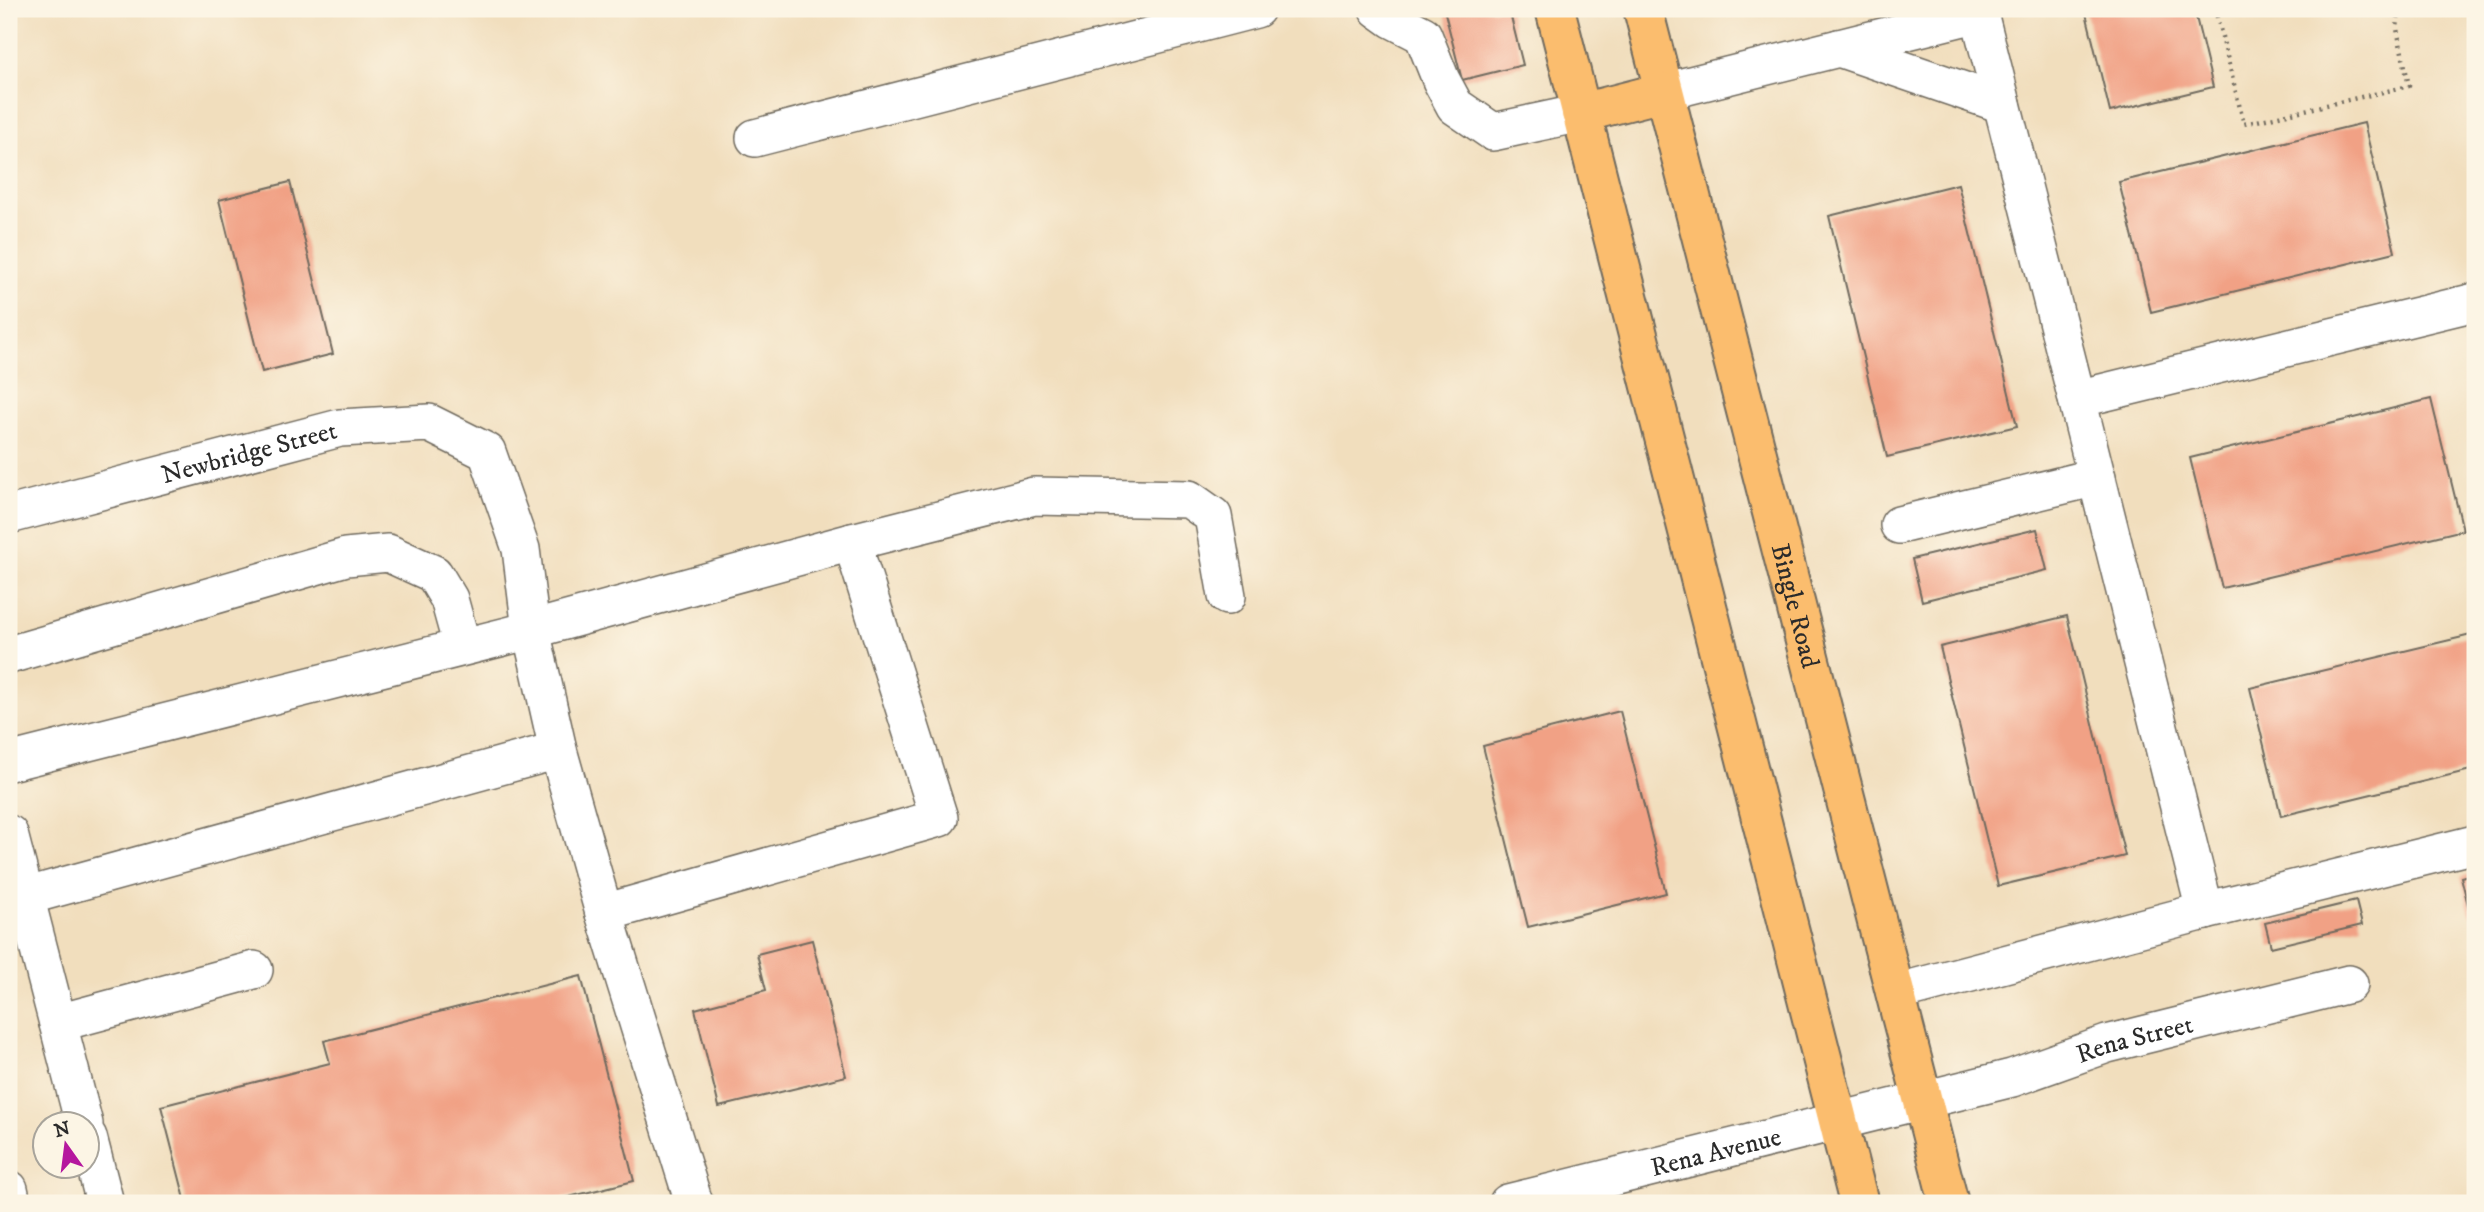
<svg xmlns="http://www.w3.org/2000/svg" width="2484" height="1212" font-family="'IM FELL DW Pica',serif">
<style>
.building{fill:#f1a185}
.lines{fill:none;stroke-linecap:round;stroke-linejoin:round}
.minor-casing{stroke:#706a5e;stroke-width:40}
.major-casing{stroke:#706a5e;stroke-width:42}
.path{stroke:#706a5e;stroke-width:4.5;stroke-dasharray:2 5;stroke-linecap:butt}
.minor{stroke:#fff;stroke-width:37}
.major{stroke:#fbbd6e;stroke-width:38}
.labels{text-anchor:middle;stroke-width:5;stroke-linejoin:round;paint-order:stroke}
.street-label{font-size:26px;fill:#2b2b2b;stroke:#fcf5e5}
</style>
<rect width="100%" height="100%" fill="#fcf5e5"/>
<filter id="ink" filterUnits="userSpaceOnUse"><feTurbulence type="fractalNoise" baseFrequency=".0143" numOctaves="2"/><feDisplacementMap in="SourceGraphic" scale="14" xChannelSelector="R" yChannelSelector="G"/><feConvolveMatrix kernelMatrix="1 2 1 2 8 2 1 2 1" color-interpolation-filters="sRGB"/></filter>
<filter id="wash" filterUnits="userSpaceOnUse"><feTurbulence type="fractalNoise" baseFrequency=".00686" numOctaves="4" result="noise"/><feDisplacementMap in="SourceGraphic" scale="28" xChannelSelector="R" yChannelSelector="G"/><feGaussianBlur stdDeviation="1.57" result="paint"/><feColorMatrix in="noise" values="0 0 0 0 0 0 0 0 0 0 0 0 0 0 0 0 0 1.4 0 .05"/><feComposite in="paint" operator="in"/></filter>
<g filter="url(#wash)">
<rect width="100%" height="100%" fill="#f1debd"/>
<g id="blocks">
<g class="building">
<polygon points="1444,9 1509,9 1523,65 1462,80"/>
<polygon points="2085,9 2194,9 2213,87 2110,112"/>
<polygon points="2364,123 2395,252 2151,312 2119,182"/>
<polygon points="290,182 333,354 262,372 219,200"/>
<polygon points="1958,184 2017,426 1887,457 1829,216"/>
<polygon points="2431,399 2463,530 2222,588 2190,458"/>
<polygon points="2037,529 2047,570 1922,601 1912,559"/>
<polygon points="2067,616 2125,856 1998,886 1940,647"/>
<polygon points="2475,634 2475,769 2281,816 2250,688"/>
<polygon points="1620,711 1666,893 1528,927 1483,746"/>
<polygon points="2475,873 2475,916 2471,917 2461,877"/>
<polygon points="2356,901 2362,925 2271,947 2265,923"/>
<polygon points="812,940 846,1076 719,1107 695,1009 766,990 757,954"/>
<polygon points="581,976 634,1181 544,1203 186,1203 161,1106 330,1063 324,1041"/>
</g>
</g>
</g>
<g filter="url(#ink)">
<use href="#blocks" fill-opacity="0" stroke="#706a5e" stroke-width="2"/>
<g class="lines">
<defs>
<g id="minor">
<polyline points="1378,9 1392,19 1423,35 1441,80 1455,106 1493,132 1581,113"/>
<polyline points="1978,9 2077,399 2475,302"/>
<polyline points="1839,48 2002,104"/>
<polyline points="1663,92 1979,13"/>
<polyline points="755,138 1256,9"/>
<polyline points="2077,399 2205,911 2475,844"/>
<path id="s1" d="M9,515L340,428L429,423L487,452L521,549L531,630L558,750L604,913L694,1203"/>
<polyline points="1899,525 2097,477"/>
<polyline points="9,655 346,557 388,553 434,574 449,599 462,646"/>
<polyline points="9,762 531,630 852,542 1034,496 1189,499 1213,516 1227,596"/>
<polyline points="9,834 84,1124"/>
<polyline points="9,901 558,750"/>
<polyline points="604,913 939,818 852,542"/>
<polyline points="1895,993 2205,911"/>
<polyline points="58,1023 254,970"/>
<polyline points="88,1137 105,1203"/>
<polyline points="9,1189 12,1203"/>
<path id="s2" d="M1508,1203L2012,1078L2107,1044L2349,984"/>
</g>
<g id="major">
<polyline points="1555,9 1859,1203"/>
<path id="s3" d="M1643,9L1949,1203"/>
<polyline points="1581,113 1663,92"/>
</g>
</defs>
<use href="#minor" class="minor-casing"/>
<use href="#major" class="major-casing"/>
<polyline class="path" points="2215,9 2244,124 2409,86 2397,29 2399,9"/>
<use href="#minor" class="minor"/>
<use href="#major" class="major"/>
</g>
</g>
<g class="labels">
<g class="street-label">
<text dy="9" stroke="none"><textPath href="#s1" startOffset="248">Newbridge Street</textPath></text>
<text dy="9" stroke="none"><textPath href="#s3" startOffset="616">Bingle Road</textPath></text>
<text dy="9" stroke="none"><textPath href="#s2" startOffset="648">Rena Street</textPath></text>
<text dy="9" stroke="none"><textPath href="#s2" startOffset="214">Rena Avenue</textPath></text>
</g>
</g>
<rect width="2484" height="1212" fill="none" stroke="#fcf5e5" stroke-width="35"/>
<g transform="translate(66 1145) rotate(346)"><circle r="33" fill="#fcf5e5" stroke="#a8a49b" stroke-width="2"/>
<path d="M0-5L12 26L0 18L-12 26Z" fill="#b5179e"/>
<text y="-10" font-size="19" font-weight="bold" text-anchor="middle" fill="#2b2b2b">N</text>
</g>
</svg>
